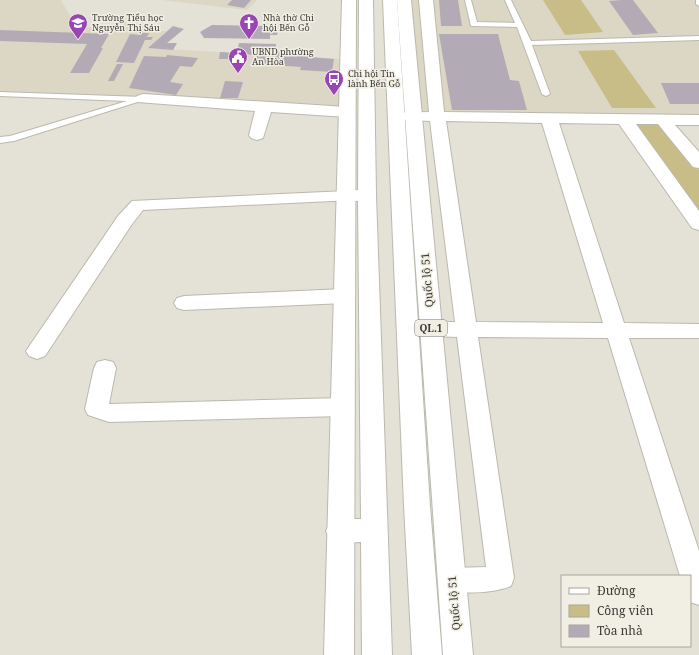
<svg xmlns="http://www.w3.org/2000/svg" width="699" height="655" font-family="'Noto Serif',serif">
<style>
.built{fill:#dbd7c4}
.green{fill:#c8bd87}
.building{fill:#b2abb5}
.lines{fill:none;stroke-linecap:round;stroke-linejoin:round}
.lane-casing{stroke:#bbb9ae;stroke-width:2}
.street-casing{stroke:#bbb9ae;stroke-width:2}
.primary-casing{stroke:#bbb9ae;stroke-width:2}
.highway-casing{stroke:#bbb9ae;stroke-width:2}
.lane{fill:#fff;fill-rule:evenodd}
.street{fill:#fff;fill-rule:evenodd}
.primary{fill:#fff;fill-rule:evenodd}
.highway{fill:#fff;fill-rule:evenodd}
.labels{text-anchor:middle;stroke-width:3;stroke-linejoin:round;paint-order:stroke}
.far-poi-label{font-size:9px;fill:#3b3a35;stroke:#f1eee3;text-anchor:start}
.shield{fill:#f1eee3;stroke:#727069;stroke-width:1}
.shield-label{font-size:10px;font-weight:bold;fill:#3b3a35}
.street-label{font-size:11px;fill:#3b3a35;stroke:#f1eee3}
</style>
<rect width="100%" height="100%" fill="#e4e1d6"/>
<g class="built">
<polygon points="0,0 61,0 75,24 80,27 96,27 134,21 130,31 166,31 149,48 340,59 339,109 108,95 0,92"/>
<polygon points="162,0 257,0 247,10"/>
<polygon points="411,0 699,0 699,117 421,114"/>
</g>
<g class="green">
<polygon points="543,0 581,0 603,32 565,35"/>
<polygon points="614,50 656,108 612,108 578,51"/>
<polygon points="631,122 660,122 699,170 699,216"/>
</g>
<g class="building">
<polygon points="232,0 251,0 244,8 227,5"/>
<polygon points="439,0 458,0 462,26 441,26"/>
<polygon points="622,0 633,0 658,33 633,35 609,1"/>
<polygon points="212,25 271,26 270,31 278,31 277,35 270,35 270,39 204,38 200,32"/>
<polygon points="173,26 184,29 167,43 177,43 173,50 148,48"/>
<polygon points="0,30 109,34 101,48 103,48 89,73 70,73 87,44 0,41"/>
<polygon points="140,33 149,33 147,37 153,37 151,40 145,40 134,63 116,62 130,34 139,35"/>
<polygon points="439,34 498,34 510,80 519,81 527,110 452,110"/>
<polygon points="239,43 276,44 276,50 311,50 310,57 334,59 332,72 300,70 301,67 258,64 260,60 255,60 257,55 243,54 241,59 219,59 220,52 237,53"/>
<polygon points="167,55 198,58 192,67 180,66 170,82 183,84 176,95 129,88 144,56 166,57"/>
<polygon points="117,64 123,64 114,81 108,81"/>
<polygon points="225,81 243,82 238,98 220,98"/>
<polygon points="661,83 699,83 699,104 670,104"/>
</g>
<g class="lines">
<defs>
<g id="lane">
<polygon points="465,0 471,0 477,22 515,23 505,0 511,0 531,41 699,36 699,40 532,45 550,94 546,96 542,94 517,27 471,26"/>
<polygon points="696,0 699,0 699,6 696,4"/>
<polygon points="0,92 143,97 147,99 14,141 0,143 0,137 10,136 127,101 0,96"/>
</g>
<g id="street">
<path d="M419,0H433L444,112L699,115V125H675L699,152V168L693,167L658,124H636L699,211V230L692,228L619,124L559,123L624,323L699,324V338H629L699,551V605L690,602V576H680L608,338L478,337L514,578L511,586C494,593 459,595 442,589L439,580L442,571L452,568L486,567L457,337L431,336L424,334L420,329L424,324L431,322H455L430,121L390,119L388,116L390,113L429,112ZM446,121L542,123L603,323L476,322Z"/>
<polygon points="143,94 347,107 353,109 355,112 353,115 347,117 271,112 263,138 257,140 251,138 249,135 255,111 137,102 135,99 137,96"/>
<polygon points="347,191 353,192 356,196 353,200 143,210 132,224 45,356 37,359 29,356 26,351 118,216 132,201"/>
<polygon points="345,289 352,291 355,296 352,301 345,303 184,310 177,308 174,303 177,298 184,296"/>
<polygon points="105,360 113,362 116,368 109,404 343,398 351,401 354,407 351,413 343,416 109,422 88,415 85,409 94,368 97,362"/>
</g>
<g id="primary">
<polygon points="342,0 356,0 354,655 324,655"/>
<polygon points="397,0 411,0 473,655 443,655"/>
</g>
<g id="highway">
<polygon points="359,0 373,0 376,195 392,655 362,655 361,542 340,543 330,539 326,531 330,523 340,519 361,519 358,201 340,200 338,196 340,192 358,190"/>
<polygon points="383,0 397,0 430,506 442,655 412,655 404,506"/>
</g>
</defs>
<use href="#lane" class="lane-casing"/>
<use href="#street" class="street-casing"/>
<use href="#primary" class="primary-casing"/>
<use href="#highway" class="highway-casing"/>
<use href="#lane" class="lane"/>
<use href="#street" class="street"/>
<use href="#primary" class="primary"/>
<use href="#highway" class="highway"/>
</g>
<defs>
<symbol id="school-pin" viewBox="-11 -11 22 30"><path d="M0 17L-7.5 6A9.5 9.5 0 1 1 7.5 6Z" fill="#9946b4" stroke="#f1eee3"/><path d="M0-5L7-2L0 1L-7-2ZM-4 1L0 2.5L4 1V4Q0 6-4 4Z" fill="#fff"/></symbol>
<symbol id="church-pin" viewBox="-11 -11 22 30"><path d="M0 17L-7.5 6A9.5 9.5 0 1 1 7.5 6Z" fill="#9946b4" stroke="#f1eee3"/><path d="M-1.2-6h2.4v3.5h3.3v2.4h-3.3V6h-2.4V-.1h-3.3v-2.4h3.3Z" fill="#fff"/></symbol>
<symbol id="civic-pin" viewBox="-11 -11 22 30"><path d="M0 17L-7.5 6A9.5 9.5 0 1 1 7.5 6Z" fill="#9946b4" stroke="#f1eee3"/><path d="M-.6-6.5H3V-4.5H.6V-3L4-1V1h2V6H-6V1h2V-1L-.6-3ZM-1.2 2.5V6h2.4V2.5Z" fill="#fff"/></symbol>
<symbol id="bus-pin" viewBox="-11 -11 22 30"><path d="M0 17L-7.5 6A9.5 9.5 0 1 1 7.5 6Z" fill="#9946b4" stroke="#f1eee3"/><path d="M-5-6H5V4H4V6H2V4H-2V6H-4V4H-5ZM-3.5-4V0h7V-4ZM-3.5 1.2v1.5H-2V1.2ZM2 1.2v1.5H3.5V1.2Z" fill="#fff"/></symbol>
</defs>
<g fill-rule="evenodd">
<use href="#school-pin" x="67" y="12" width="22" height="30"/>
<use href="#church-pin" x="238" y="12" width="22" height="30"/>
<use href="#civic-pin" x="227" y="46" width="22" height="30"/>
<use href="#bus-pin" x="323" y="68" width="22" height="30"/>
</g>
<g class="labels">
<g class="far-poi-label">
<text x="92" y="21">Trường Tiểu học<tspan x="92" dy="10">Nguyễn Thị Sáu</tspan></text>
<text x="263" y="21">Nhà thờ Chi<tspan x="263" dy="10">hội Bến Gỗ</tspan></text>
<text x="252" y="55">UBND phường<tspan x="252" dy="10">An Hòa</tspan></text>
<text x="348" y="77">Chi hội Tin<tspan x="348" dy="10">lành Bến Gỗ</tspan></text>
</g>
<rect class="shield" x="415" y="320" width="32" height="16" rx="3"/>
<g class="shield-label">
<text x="431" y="332">QL.1</text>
</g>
<g class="street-label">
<text transform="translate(427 280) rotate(-95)" y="4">Quốc lộ 51</text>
<text transform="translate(454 603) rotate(-95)" y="4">Quốc lộ 51</text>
</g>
</g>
<rect x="561" y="575" width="130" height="72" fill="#f1eee3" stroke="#a8a69d"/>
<rect x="569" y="588" width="20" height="6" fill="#ffffff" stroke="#a8a69d"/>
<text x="597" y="595" font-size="12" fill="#3b3a35">Đường</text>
<rect x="569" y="605" width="20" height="12" fill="#c8bd87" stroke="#a8a69d"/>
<text x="597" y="615" font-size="12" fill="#3b3a35">Công viên</text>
<rect x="569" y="625" width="20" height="12" fill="#b2abb5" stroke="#a8a69d"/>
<text x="597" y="635" font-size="12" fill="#3b3a35">Tòa nhà</text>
</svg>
